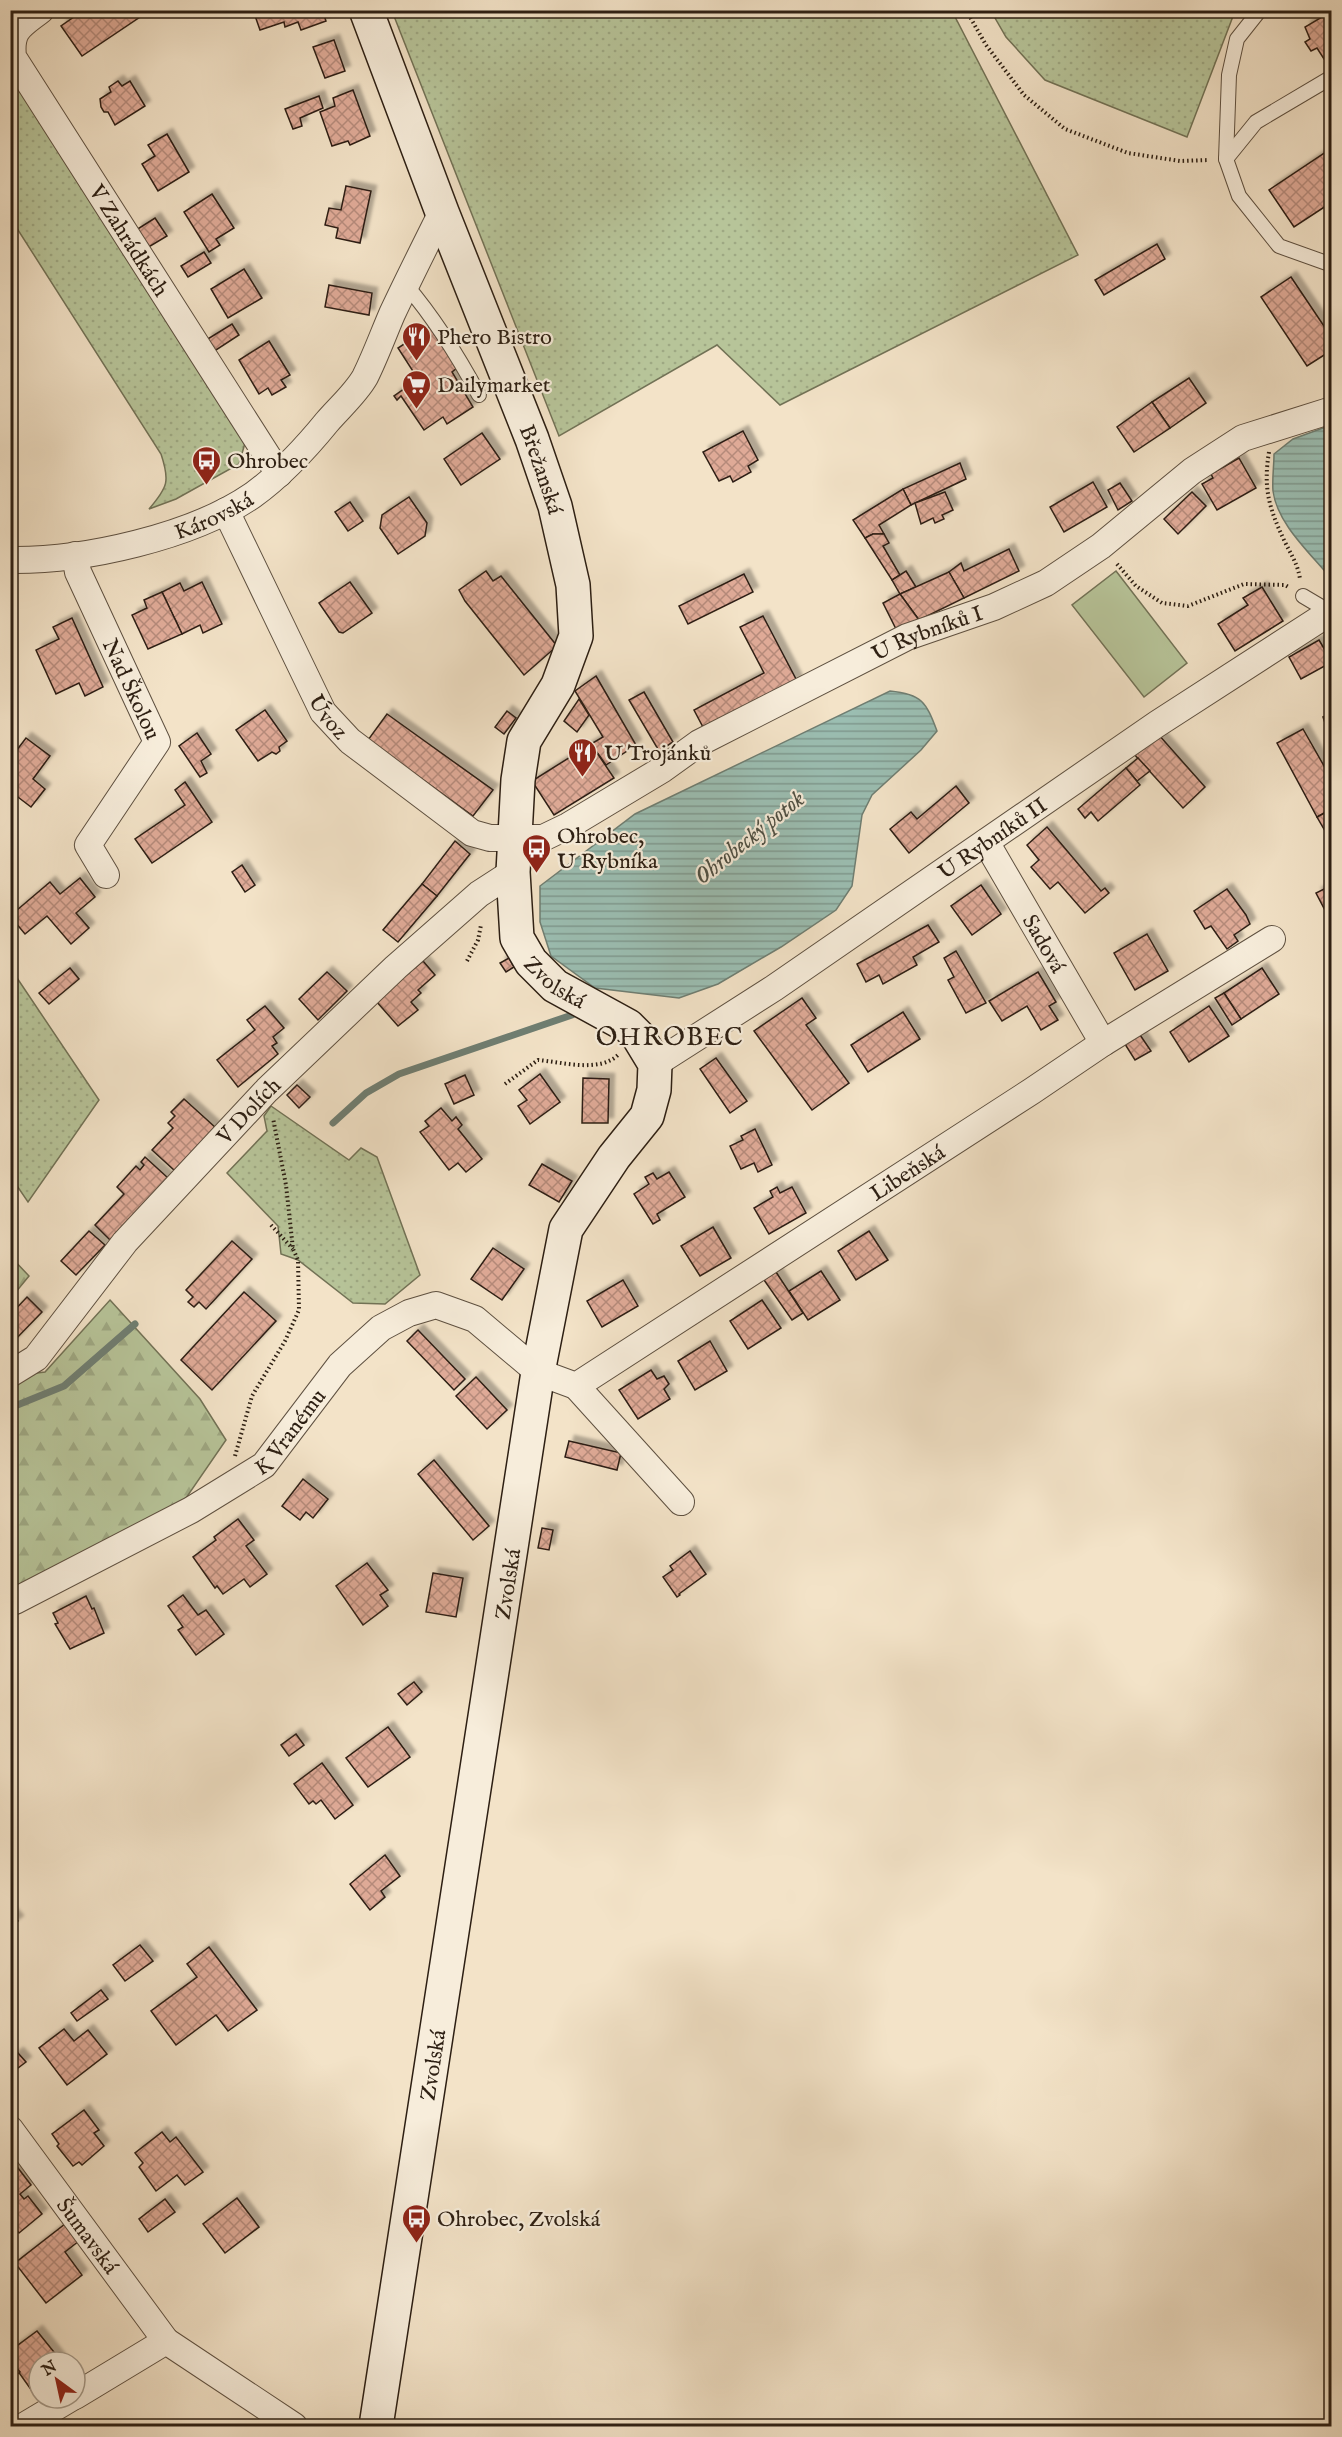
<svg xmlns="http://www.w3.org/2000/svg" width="1342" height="2437" font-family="'IM FELL English',serif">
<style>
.grass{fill:url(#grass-dots);stroke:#727256;stroke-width:1.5}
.forest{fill:url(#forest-firs);stroke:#727256;stroke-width:1.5}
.pitch{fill:#b7c499;stroke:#727256;stroke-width:1.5}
.water{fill:url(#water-rules);stroke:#6f7e72;stroke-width:1.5}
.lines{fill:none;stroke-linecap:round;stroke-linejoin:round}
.stream{stroke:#6f7e72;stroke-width:7}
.building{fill:url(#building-cross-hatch);stroke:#2d1f13;stroke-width:1.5;filter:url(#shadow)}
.lane-casing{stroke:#5e5040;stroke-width:16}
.street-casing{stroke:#5e5040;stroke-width:28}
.secondary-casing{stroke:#2d1f13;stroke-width:36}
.path{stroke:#2d1f13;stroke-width:4;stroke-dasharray:1.5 3;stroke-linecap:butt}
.lane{stroke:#f7eddb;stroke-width:14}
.street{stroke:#f7eddb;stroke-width:26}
.secondary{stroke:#f7eddb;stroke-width:33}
.labels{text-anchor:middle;stroke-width:4.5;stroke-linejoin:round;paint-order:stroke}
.street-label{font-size:22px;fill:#2d1f13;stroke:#f7eddb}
.poi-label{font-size:22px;fill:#2d1f13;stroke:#f7eddb;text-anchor:start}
.water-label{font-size:24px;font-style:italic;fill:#4e4f43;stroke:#f7eddb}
.quarter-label{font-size:26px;letter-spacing:1.5px;fill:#2d1f13;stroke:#f7eddb}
</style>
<defs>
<pattern id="grass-dots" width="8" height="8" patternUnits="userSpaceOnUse" patternTransform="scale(1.5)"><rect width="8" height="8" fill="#b7c499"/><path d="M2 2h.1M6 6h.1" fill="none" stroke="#9ea883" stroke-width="1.8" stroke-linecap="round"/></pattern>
<pattern id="forest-firs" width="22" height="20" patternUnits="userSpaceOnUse" patternTransform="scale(1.5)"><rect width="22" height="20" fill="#b7c499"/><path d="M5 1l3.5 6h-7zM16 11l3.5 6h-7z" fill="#9ea883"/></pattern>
<pattern id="water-rules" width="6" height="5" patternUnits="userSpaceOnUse" patternTransform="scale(1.5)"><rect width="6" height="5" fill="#9bbeb2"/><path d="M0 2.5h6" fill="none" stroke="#7f9a90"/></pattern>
<pattern id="building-cross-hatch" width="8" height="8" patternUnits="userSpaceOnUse" patternTransform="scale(1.5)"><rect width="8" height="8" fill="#dfaa97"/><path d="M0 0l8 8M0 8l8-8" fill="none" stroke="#b58a7a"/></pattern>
<filter id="shadow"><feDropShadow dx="5.5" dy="-5.5" stdDeviation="1.5" flood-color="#0004"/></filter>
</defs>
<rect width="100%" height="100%" fill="#f3e3c8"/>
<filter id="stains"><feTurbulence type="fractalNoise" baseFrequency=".00333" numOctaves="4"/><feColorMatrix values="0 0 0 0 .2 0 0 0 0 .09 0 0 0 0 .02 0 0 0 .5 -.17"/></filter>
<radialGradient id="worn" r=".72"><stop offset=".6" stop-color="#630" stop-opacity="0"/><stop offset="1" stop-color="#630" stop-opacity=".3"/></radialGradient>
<g class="grass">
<polygon points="392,11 952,11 1078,255 780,405 717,345 559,436"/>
<polygon points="991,11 1235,11 1187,137 1045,80 1006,37"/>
<path d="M10,71L245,443L239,464L176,499L149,509C168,487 170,481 161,454L11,219Z"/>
<polygon points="11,969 99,1100 28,1202 11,1177"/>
<polygon points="271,1106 349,1160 361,1148 377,1157 420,1275 385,1304 353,1303 298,1260 281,1254 278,1226 227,1173 267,1131 264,1116"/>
</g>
<g class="forest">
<polygon points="11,1257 29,1276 11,1298"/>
<polygon points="110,1300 200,1399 226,1440 184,1501 11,1590 11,1376 45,1372"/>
</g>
<polygon class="pitch" points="1116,571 1187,663 1144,697 1072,605"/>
<g class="water">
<path d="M1331,425L1332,576H1329C1309,552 1277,523 1273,491C1272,479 1274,466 1274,454L1293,439Z"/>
<path d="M890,691C922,694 926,702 937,731L921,750L872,795L862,815L852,886L836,910L781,947L718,984L679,998L595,988L551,956L540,922V886L635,814Z"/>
</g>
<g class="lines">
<g class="stream">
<polyline points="333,1123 366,1093 399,1074 572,1015"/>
<polyline points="10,1408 64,1386 135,1324"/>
</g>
</g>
<g class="building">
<polygon points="84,10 140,10 143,15 82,56 61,26"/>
<polygon points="253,10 322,10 326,21 301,30 298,22 285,27 284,22 260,30"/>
<polygon points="1332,11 1332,54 1324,59 1317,48 1311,51 1305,42 1310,39 1305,27"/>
<polygon points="334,40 345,71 325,78 313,47"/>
<polygon points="118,81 122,86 130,81 145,106 115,125 108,112 104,112 101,107 100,99 111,92 109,87"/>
<polygon points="353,90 370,136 350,145 348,141 332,146 320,112 335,106 333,98"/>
<polygon points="319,96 323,108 300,118 302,126 293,129 285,109"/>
<polygon points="167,134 189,172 158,191 142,164 155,156 148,145"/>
<polygon points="1332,148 1332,202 1294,227 1269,190"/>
<polygon points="346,186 371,191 360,243 336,238 338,228 325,225 329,208 341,210"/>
<polygon points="212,194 234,228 216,239 220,245 209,252 184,212"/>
<polygon points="155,218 167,236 147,248 136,230"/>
<polygon points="1157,244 1165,259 1104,295 1095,280"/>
<polygon points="204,252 211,263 188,277 181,266"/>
<polygon points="244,269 262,298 228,318 211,289"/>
<polygon points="1291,277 1332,338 1332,350 1307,366 1261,297"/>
<polygon points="329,285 372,293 369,315 325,307"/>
<polygon points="232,324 239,335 213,352 206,340"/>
<polygon points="430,327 457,368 452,372 473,407 447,424 443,417 424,430 401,396 397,400 394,396 418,379 398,348"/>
<polygon points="269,341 290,375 281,380 286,387 272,395 268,388 259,394 239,360"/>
<polygon points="1189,378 1206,403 1170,428 1152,402"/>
<polygon points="1152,402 1170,428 1134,452 1117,427"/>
<polygon points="743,431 758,460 748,466 751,472 733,482 730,476 719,481 703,452"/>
<polygon points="482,433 500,459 461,485 444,459"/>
<polygon points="1239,458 1256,488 1217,510 1202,484 1213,478 1211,474"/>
<polygon points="960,463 966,479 911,505 903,489"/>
<polygon points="1093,482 1107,507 1064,532 1050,507"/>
<polygon points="1120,483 1132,501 1118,510 1108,490"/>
<polygon points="903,489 911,505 879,525 884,534 873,534 865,538 853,520"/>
<polygon points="945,492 953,510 942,515 944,519 935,523 933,518 921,524 915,503"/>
<polygon points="1192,492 1206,506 1178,534 1164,519"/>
<polygon points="409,497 427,523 425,536 398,554 380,528 382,515"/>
<polygon points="350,502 363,521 348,531 335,512"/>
<polygon points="873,534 884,534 889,543 883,546 900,575 892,580 865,538"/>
<polygon points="1009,549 1019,571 964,598 949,572 961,563 964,571"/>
<polygon points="486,571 493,581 501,576 557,646 524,675 465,601 459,590"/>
<polygon points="906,571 916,587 900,594 892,580"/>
<polygon points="949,572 964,598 919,620 900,594"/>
<polygon points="744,574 753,592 688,624 679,606"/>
<polygon points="202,582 222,624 203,633 200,625 182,634 162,592 180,583 184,591"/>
<polygon points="350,582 372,613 343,633 339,632 319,603"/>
<polygon points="1262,587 1283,621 1235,651 1218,624 1248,605 1243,598"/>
<polygon points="162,592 182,634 148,649 132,615 147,608 144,600"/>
<polygon points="900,594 919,620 897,631 883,603"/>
<polygon points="763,616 797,681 704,729 694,710 764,673 740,627"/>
<polygon points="72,618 103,687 85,696 79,683 56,694 36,650 59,639 53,627"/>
<polygon points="1319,640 1332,662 1301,679 1289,657"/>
<polygon points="596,676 636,745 606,765 591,744 603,737 575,691"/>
<polygon points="644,692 673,742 659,751 629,700"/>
<polygon points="579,699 589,715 577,732 564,721"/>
<polygon points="265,710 287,741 279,747 280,751 276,754 272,752 258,761 236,730"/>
<polygon points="507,711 516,718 504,734 495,727"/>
<polygon points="1332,713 1332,720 1325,723 1323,717"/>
<polygon points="387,714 493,790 473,816 368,740"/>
<polygon points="1303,729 1332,780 1332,809 1317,817 1277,743"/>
<polygon points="197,733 211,754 201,761 207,773 200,777 179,746"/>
<polygon points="1158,734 1205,787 1183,808 1134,754"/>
<polygon points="26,738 50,756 33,779 45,789 31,807 10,791 10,759"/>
<polygon points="591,744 614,778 554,815 532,781"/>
<polygon points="1138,758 1150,771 1137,781 1126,768"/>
<polygon points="1126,768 1140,785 1098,821 1091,812 1085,818 1078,809"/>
<polygon points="185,782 212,822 152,863 135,839 185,805 175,790"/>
<polygon points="956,786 969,803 909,853 890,829 911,812 917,819"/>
<polygon points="1332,809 1332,843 1317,817"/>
<polygon points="1047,827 1101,891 1105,888 1109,893 1085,913 1058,882 1050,889 1031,867 1039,860 1027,845"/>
<polygon points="455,841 470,854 437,896 422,884"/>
<polygon points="242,865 255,885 245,892 232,872"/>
<polygon points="80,878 95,897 76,913 89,928 71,944 47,916 25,934 10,916 50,882 60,894"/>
<polygon points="422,884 437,896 398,942 383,930"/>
<polygon points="981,885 1001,914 972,935 951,906"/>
<polygon points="1332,885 1332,912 1327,914 1316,893"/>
<polygon points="1227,889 1246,915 1250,924 1234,935 1238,941 1227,949 1211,926 1205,929 1194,911"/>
<polygon points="928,925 939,942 913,957 917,965 883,984 879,975 866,982 857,964"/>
<polygon points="1147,934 1168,971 1135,990 1114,953"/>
<polygon points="956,951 986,1003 966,1013 948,980 954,977 944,958"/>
<polygon points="509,958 514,967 506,972 500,963"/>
<polygon points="423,961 435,975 418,990 421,993 411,1002 418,1010 398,1026 376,1001"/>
<polygon points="70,968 79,979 49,1004 39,993"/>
<polygon points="1262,968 1279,994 1241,1019 1224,993"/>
<polygon points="327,972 347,991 318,1020 299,999"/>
<polygon points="1038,972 1056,1002 1049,1006 1058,1020 1041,1030 1027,1006 1002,1021 989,1001"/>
<polygon points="1224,993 1241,1019 1232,1025 1215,998"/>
<polygon points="802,998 816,1018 806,1025 849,1083 812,1110 754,1031"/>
<polygon points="265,1006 284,1028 273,1037 277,1043 272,1046 278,1054 238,1087 217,1060 255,1030 247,1020"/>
<polygon points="1209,1006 1229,1036 1189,1062 1170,1032"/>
<polygon points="903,1012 920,1039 868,1072 851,1045"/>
<polygon points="1138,1032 1151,1051 1135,1060 1123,1041"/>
<polygon points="716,1058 747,1101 730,1113 700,1069"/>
<polygon points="540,1074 560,1102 530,1124 518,1106 527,1100 519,1090"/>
<polygon points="465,1075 474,1095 454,1104 445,1084"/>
<polygon points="583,1078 609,1079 608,1123 582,1123"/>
<polygon points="297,1085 310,1097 299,1108 287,1095"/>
<polygon points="184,1099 216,1128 175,1171 152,1150 173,1128 168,1123 175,1116 171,1112"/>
<polygon points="441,1108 452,1121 456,1117 462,1125 458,1129 482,1159 466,1172 458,1163 449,1170 420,1132 429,1126 425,1121"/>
<polygon points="755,1129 772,1165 758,1172 754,1163 741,1169 730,1146 743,1140 741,1136"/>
<polygon points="145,1157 168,1178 110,1240 95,1225 124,1194 117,1187 136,1166 140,1170 144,1165 141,1162"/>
<polygon points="542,1164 572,1181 559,1202 529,1185"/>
<polygon points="669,1172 685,1197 657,1214 660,1220 653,1224 634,1194 649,1184 645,1177 653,1173 657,1179"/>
<polygon points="777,1187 780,1193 792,1187 806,1213 769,1234 754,1208 773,1197 770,1191"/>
<polygon points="713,1227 731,1258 700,1276 681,1246"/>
<polygon points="89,1231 105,1245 76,1275 61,1261"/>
<polygon points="869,1231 888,1260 856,1280 838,1251"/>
<polygon points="232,1241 252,1259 206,1309 199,1302 194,1307 188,1302 193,1297 186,1290"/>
<polygon points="493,1248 524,1269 502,1300 471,1279"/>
<polygon points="821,1271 840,1300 808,1320 789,1291"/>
<polygon points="776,1272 803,1313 792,1320 764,1280"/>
<polygon points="623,1280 638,1306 602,1327 587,1301"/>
<polygon points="244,1292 276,1321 212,1390 181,1360"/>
<polygon points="27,1297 42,1312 11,1344 10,1315"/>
<polygon points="762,1300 781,1328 748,1349 730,1321"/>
<polygon points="418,1330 465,1379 454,1390 407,1341"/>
<polygon points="710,1341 727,1371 695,1390 678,1361"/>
<polygon points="651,1370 657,1379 664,1376 669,1384 664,1389 670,1399 638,1419 619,1390"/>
<polygon points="476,1377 507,1410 487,1429 456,1396"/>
<polygon points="569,1441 621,1453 617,1470 565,1457"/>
<polygon points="434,1460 489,1526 473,1540 418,1474"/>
<polygon points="303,1479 328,1499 313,1518 306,1512 300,1520 282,1506"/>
<polygon points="238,1519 254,1540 246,1546 267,1574 250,1587 244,1579 223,1594 217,1586 215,1588 193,1557 216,1540 214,1537"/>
<polygon points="542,1528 553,1530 549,1550 538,1548"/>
<polygon points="690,1551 706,1574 679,1594 680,1595 677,1597 663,1577 673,1570 670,1566"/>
<polygon points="367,1563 388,1590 380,1595 388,1606 363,1625 336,1586"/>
<polygon points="433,1573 463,1578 456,1617 426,1612"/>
<polygon points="183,1595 198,1615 206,1610 224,1634 196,1655 178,1630 183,1627 168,1606"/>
<polygon points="86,1596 92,1609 94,1608 104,1633 70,1649 55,1624 58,1623 53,1613"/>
<polygon points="414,1682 422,1692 407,1705 398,1694"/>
<polygon points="388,1727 410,1757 368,1787 346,1758"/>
<polygon points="296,1734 304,1745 289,1756 281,1745"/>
<polygon points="322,1763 353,1805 335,1819 321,1800 316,1804 313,1801 309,1804 294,1784"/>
<polygon points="385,1855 400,1876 381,1891 385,1897 370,1910 350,1884"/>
<polygon points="10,1912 18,1921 10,1927"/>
<polygon points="140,1945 153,1961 125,1981 113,1965"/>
<polygon points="209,1947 257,2010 228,2031 216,2015 176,2045 151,2011 197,1977 187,1964"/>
<polygon points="101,1990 108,1999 77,2021 71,2013"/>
<polygon points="64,2029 74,2041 88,2030 107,2054 67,2085 39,2048"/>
<polygon points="18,2053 26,2062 10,2074 10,2059"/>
<polygon points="84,2110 99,2130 94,2133 104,2146 82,2165 79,2162 73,2166 57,2146 59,2144 52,2134"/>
<polygon points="162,2132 170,2142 176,2137 203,2172 185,2185 177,2175 156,2191 139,2167 143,2163 135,2153"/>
<polygon points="18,2168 31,2185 20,2194 24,2199 28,2196 42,2214 19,2233 10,2222 10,2174"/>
<polygon points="237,2198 259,2227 225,2253 203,2224"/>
<polygon points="165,2199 175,2212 148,2232 139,2219"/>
<polygon points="65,2224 79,2241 65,2252 82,2275 46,2303 15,2263"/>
<polygon points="37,2331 62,2362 39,2362 39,2386 32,2391 10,2360 10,2351"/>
<polygon points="10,2360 20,2372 10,2380"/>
</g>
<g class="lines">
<defs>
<g id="lane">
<polyline points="1260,10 1237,39 1229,75 1226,159 1239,196 1279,246 1332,265"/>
<polyline points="1226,159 1256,122 1332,77"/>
<path d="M406,285C435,319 458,356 479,395"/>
<polyline points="1303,596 1330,612"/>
</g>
<g id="street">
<path id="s1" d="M41,10C21,26 10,29 13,57L279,474"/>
<path id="s2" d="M226,511L323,712L350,741L472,833L490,838H543L568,826L663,769L699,743L907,637L994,607L1046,583L1101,546L1192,471L1243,438L1332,410"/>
<path id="s3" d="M75,555L78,572L157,742L88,845L106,875"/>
<path id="s4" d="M10,560C84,561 192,537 253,495C282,474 305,449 327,422C339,408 356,393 365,377C375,357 383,335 392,314C408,280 425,246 442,212"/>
<path id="s5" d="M986,842L1103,1043"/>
<path id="s6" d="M655,1064L774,988L1157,724L1332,611"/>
<path id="s7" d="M10,1374L36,1358L125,1242L267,1090L396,967L479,894L513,872"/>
<polyline points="576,1386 681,1502"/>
<path id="s8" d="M15,1601L191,1510L264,1465L340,1365L381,1328L409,1313L436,1305L475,1319L538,1372L576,1386L1032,1091L1103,1043L1272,939"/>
<path id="s9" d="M10,2129L166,2341"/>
<polyline points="75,2396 166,2341 294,2426"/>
<polyline points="24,2426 71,2398"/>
</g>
<g id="secondary">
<path id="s10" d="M366,10L442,212L532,439L555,506L573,585L576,636L558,685L524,741L518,780L513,872L517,938L531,962L555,986L628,1026L638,1036L655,1064L654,1090L647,1116L614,1157L566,1229L538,1372L376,2426"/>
</g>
</defs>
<use href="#lane" class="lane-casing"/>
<use href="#street" class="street-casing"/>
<use href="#secondary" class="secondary-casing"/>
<g class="path">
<polyline points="966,10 986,45 1024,95 1065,129 1128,153 1180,161 1209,160"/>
<path d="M1269,452C1263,488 1269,508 1284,540C1290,553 1298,564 1300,579"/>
<polyline points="1117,564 1136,586 1162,603 1188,606 1244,584 1285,585 1290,588"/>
<polyline points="467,961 478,940 481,925"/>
<path d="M505,1084L538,1060C562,1062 599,1073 618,1055"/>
<polyline points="271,1225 293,1249"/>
<polyline points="235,1456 252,1396 285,1341 299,1310 298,1260 293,1249 286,1185 273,1118"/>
</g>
<use href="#lane" class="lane"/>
<use href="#street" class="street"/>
<use href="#secondary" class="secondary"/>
</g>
<defs>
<symbol id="restaurant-pin" viewBox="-11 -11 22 30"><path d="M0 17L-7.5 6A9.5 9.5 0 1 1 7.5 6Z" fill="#8f2418" stroke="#f7eddb"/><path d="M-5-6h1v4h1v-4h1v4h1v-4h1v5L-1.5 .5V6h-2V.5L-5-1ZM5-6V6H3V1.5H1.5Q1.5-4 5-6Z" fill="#fff"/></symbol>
<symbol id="supermarket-pin" viewBox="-11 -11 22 30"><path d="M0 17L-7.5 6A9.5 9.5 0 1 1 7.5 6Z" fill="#8f2418" stroke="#f7eddb"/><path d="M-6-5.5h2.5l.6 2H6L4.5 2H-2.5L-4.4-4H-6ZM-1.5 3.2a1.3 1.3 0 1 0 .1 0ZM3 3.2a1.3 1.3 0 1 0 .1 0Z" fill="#fff"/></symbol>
<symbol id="bus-pin" viewBox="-11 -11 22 30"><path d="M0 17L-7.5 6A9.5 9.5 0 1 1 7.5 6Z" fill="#8f2418" stroke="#f7eddb"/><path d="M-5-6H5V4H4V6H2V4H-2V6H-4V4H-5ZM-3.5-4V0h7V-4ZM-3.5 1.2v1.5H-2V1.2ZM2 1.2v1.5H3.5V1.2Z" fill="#fff"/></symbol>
</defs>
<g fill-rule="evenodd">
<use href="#restaurant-pin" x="400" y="320" width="33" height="45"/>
<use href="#supermarket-pin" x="400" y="368" width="33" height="45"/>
<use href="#bus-pin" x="190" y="444" width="33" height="45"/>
<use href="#restaurant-pin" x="566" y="736" width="33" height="45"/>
<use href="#bus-pin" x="520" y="832" width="33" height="45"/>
<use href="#bus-pin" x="400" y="2202" width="33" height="45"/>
</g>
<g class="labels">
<g class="street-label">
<text dy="8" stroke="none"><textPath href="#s1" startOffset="276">V Zahrádkách</textPath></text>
<text dy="8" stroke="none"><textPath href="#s10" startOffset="492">Břežanská</textPath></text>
<text dy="8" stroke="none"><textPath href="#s4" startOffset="210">Károvská</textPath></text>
<text dy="8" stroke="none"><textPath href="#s2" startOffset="924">U Rybníků I</textPath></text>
<text dy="8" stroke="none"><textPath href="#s3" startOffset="146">Nad Školou</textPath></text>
<text dy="8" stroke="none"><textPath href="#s2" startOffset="230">Úvoz</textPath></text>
<text dy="8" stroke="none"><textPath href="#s6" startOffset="406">U Rybníků II</textPath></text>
<text dy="8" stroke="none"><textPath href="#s5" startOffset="117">Sadová</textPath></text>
<text dy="8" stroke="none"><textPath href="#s10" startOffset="1038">Zvolská</textPath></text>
<text dy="8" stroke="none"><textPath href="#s7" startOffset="357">V Dolích</textPath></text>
<text dy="8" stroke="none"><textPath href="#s8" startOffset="1083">Libeňská</textPath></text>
<text dy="8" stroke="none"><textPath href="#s8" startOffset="326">K Vranému</textPath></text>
<text transform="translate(507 1584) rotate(-81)" y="8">Zvolská</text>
<text transform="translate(432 2065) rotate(-81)" y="8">Zvolská</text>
<text dy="8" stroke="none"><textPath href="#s9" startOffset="132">Šumavská</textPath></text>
</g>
<g class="poi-label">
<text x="437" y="344">Phero Bistro</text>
<text x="437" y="392">Dailymarket</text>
<text x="227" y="468">Ohrobec</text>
<text x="604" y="760">U Trojánků</text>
<text x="557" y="843">Ohrobec,<tspan x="557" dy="25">U Rybníka</tspan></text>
<text x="437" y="2226">Ohrobec, Zvolská</text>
</g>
<g class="water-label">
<text transform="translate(749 837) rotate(-39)" y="8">Ohrobecký potok</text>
</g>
<g class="quarter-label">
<text x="670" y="1045">OHROBEC</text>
</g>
</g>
<rect width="1342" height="2437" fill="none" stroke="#f3e3c8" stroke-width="36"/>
<rect x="12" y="12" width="1318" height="2413" fill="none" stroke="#2d1f13" stroke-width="3"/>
<rect x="18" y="18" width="1306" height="2401" fill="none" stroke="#2d1f13" stroke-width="1.5"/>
<g transform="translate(57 2380) rotate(327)"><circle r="28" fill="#f7eddb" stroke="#a69b8b" stroke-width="1.5"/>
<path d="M0-4.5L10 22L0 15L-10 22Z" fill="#8f2418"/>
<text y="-9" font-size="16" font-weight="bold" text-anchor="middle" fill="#2d1f13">N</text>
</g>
<rect width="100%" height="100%" filter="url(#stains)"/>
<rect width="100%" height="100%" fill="url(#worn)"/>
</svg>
